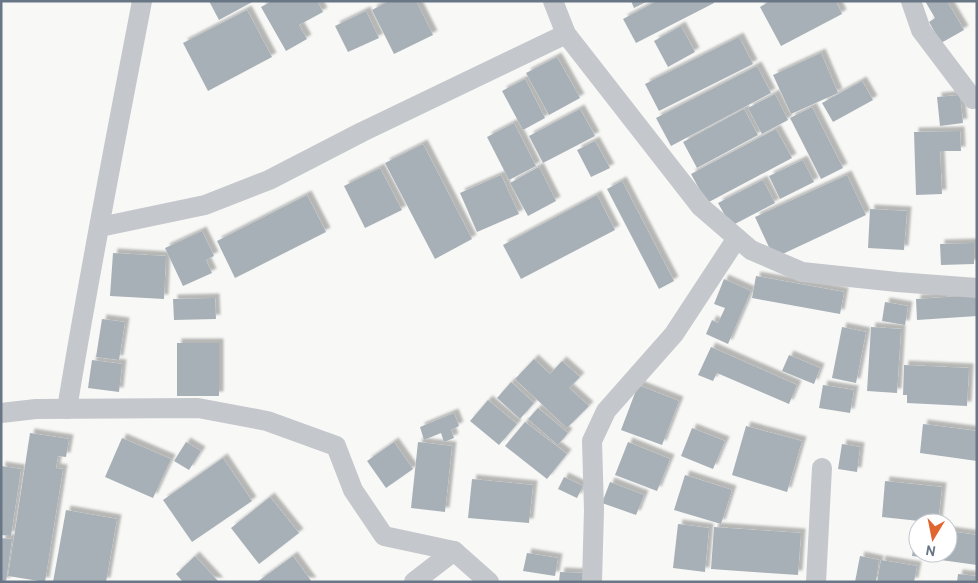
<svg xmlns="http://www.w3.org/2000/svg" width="978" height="583" font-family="Overpass,sans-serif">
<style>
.building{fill:#a8b0b7;filter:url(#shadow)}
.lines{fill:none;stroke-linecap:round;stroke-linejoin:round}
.street{stroke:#c4c7cb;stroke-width:20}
</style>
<defs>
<filter id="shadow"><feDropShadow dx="4.5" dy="-4.5" stdDeviation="1" flood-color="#0004"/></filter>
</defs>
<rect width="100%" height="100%" fill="#f8f8f6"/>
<g class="building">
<polygon points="209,1 254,1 219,20"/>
<polygon points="272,1 317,1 323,12 299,25 307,39 286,51 261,7"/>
<polygon points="389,1 416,1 433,35 394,54 372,10"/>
<polygon points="631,1 648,1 634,8"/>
<polygon points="657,1 714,1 714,3 636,43 623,19"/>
<polygon points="770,1 836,1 842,14 781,46 760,7"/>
<polygon points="925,1 947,1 964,30 941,43 929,22 935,18"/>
<polygon points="247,10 272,57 208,91 183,43"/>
<polygon points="366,11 379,38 348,52 335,26"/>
<polygon points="681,26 695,52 668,67 654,41"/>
<polygon points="739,37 753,64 659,111 645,84"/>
<polygon points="821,53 838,93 791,114 773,75"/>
<polygon points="557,57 580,98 549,115 526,73"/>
<polygon points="757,66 771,93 671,146 656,118"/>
<polygon points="525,79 545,118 523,130 502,91"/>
<polygon points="862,81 873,100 833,122 822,103"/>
<polygon points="775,94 788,120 762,134 748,108"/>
<polygon points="960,95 963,123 940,126 937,97"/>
<polygon points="812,107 843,168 821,179 790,118"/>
<polygon points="580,109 595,136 543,163 529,136"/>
<polygon points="744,109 758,135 697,168 683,142"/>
<polygon points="514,123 536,166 509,180 487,137"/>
<polygon points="776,129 792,158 707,203 691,174"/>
<polygon points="960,131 961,151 940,151 942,194 916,195 914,132"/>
<polygon points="595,141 610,168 591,177 577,150"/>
<polygon points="423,144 472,239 435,259 385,163"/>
<polygon points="803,160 814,182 780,199 769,176"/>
<polygon points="539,167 556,201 528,216 510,183"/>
<polygon points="380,168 402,210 365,228 344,186"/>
<polygon points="501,175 519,214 477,232 460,193"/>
<polygon points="847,175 866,215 774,258 755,217"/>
<polygon points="763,180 775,203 731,226 718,203"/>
<polygon points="622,181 674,281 659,289 607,189"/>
<polygon points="307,195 326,232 235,278 217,241"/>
<polygon points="597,195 615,230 521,279 503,245"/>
<polygon points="870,209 907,211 904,250 868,248"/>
<polygon points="202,231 214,256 206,260 212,273 183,286 165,248"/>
<polygon points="974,243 974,264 941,265 940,244"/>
<polygon points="113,253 166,256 164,299 110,296"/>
<polygon points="756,276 844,292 840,314 752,298"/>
<polygon points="724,279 751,291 728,344 706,334 712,320 718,323 725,308 714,304"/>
<polygon points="977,295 977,316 917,320 916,299"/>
<polygon points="215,298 216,319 174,320 173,299"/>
<polygon points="885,302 908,306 905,325 882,321"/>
<polygon points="102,319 125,322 119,360 96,357"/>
<polygon points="842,327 866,332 856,383 832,378"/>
<polygon points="871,327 901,329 897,393 867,391"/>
<rect x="177" y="343" width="42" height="53"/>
<polygon points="711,347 797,385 789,404 717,373 713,381 698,375"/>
<polygon points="789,355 820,368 814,384 782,371"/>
<polygon points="534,359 550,374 562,361 580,377 569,388 589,406 567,428 515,379"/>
<polygon points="92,360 122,364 119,392 88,388"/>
<polygon points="904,365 969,368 967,406 907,403 907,395 903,395"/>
<polygon points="511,382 534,403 520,419 497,398"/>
<polygon points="638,385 679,401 662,445 621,430"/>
<polygon points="823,385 854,390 850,413 819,408"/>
<polygon points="488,400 517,424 499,445 470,421"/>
<polygon points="538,408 568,433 558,445 528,419"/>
<polygon points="454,413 459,426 451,430 454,438 444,442 441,433 424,440 420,427"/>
<polygon points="525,422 567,454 547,479 505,446"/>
<polygon points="923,424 977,431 977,461 920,453"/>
<polygon points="746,426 802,441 787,492 732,475"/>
<polygon points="692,428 725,441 713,469 681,456"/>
<polygon points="30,433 69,439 66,457 58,456 56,468 63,469 45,582 8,576"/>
<polygon points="122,438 171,459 153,498 105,477"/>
<polygon points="186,442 201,451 189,470 174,461"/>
<polygon points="394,442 413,469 386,488 367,461"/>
<polygon points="418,442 452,446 445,512 411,508"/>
<polygon points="628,442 670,459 657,491 615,475"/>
<polygon points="842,444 860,447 857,472 838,469"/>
<polygon points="223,458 252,501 192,542 163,500"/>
<polygon points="1,466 21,469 11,536 1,535"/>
<polygon points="685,475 732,490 721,524 674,510"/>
<polygon points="564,477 583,486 577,498 558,489"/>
<polygon points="472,479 533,485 529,523 468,518"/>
<polygon points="885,481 942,487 938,523 882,517"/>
<polygon points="610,482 644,495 636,515 602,503"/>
<polygon points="270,497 299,533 259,564 231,528"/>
<polygon points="66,510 117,519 106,582 53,582"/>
<polygon points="678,524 709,528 705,572 673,568"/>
<polygon points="714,527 801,533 798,575 711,569"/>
<polygon points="916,527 918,527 918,553 948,553 948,531 977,535 977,565 912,556"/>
<polygon points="1,538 12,539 6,582 1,582"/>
<polygon points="527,553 558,558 555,576 523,571"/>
<polygon points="195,556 219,582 183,582 176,574"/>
<polygon points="293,556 312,582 257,582"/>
<polygon points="860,556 879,560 876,582 855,582"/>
<polygon points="881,560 917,566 914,582 877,582"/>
<polygon points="560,572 584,573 584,582 559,582"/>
<polygon points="958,574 977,576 977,582 957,582"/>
</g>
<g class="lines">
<g class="street">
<polyline points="553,1 566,34 701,207 751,250 802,272 897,282 977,288"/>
<polyline points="911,1 921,30 973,99"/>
<polyline points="100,227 205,205 269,180 362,132 566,34"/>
<path d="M67,409C89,273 116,137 142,1"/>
<polyline points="1,413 36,409 198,408 267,421 336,446 353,490 384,536 454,551 489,582"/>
<polyline points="414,582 454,551"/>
<polyline points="592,582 594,510 592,441 606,411 674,334 737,238"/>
<polyline points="816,582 822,468"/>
</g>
</g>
<rect width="978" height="583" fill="none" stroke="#687686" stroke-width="5"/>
<g transform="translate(933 538) rotate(190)"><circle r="24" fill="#ffffff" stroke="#c3c8cf"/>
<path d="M0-4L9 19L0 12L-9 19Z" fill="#df662f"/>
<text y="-8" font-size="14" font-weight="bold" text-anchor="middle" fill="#687686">N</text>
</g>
</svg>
